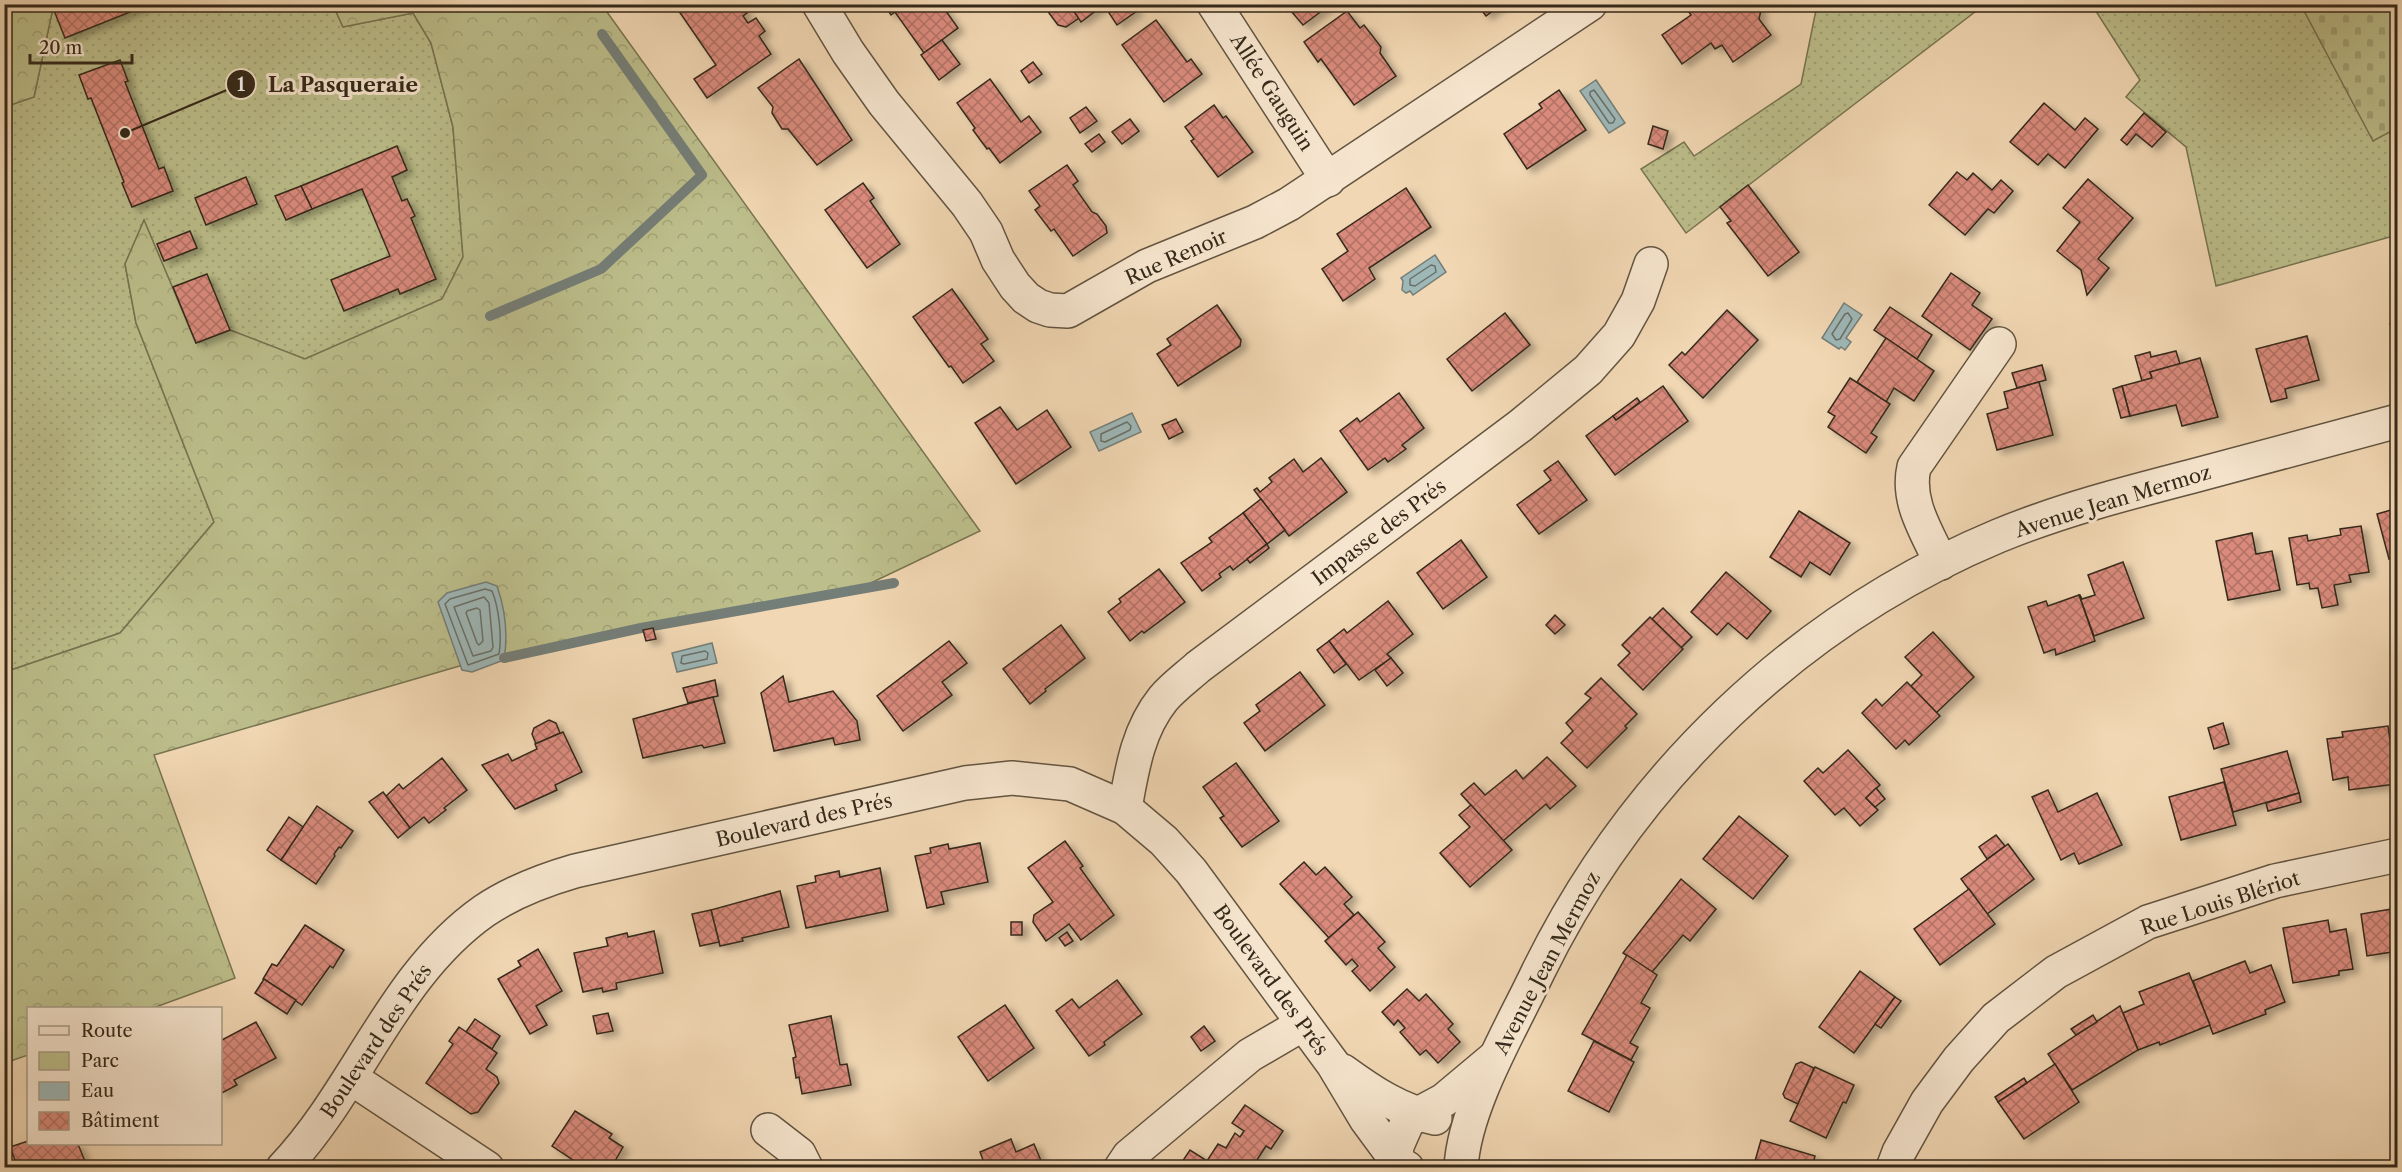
<svg xmlns="http://www.w3.org/2000/svg" width="2402" height="1172" font-family="'Libre Caslon Text',serif">
<style>
.green{fill:url(#green-dots);stroke:#787452;stroke-width:1.5}
.forest{fill:url(#forest-crowns);stroke:#787452;stroke-width:1.5}
.cemetery{fill:url(#cemetery-stones);stroke:#787452;stroke-width:1.5}
.water{fill:#9eb7b7;stroke:#747e78;stroke-width:1.5}
.lines{fill:none;stroke-linecap:round;stroke-linejoin:round}
.shore{stroke:#697068;stroke-width:1.5}
.stream{stroke:#747e78;stroke-width:10}
.building{fill:url(#building-cross-hatch);stroke:#34291a;stroke-width:1.5;filter:url(#shadow)}
.minor-casing{stroke:#635440;stroke-width:36}
.minor{stroke:#f6e5ce;stroke-width:33}
.labels{text-anchor:middle;stroke-width:6;stroke-linejoin:round;paint-order:stroke}
.street-label{font-size:20px;fill:#34291a;stroke:#f6e5ce}
.leader{fill:none;stroke:#34291a;stroke-width:2}
.callout-dot{fill:#34291a;stroke:#f6e5ce;stroke-width:2}
.mark-label{font-size:18px;text-anchor:middle;font-weight:bold;fill:#fff}
.callout-label{font-size:21px;text-anchor:middle;font-weight:bold;fill:#34291a;stroke:#f6e5ce;stroke-width:6;stroke-linejoin:round;paint-order:stroke}
</style>
<defs>
<pattern id="green-dots" width="8" height="8" patternUnits="userSpaceOnUse" patternTransform="scale(1.5)"><rect width="8" height="8" fill="#bcbe8b"/><path d="M2 2h.1M6 6h.1" fill="none" stroke="#a2a377" stroke-width="1.8" stroke-linecap="round"/></pattern>
<pattern id="forest-crowns" width="20" height="18" patternUnits="userSpaceOnUse" patternTransform="scale(1.5)"><rect width="20" height="18" fill="#bcbe8b"/><path d="M2 6a3 3 0 1 1 6 0M12 15a3 3 0 1 1 6 0" fill="none" stroke="#a2a377"/></pattern>
<pattern id="cemetery-stones" width="16" height="16" patternUnits="userSpaceOnUse" patternTransform="scale(1.5)"><rect width="16" height="16" fill="#bcbe8b"/><path d="M2 7V4a2 2 0 0 1 4 0v3zM10 15v-3a2 2 0 0 1 4 0v3z" fill="#a2a377"/></pattern>
<pattern id="building-cross-hatch" width="8" height="8" patternUnits="userSpaceOnUse" patternTransform="scale(1.5)"><rect width="8" height="8" fill="#d98a7b"/><path d="M0 0l8 8M0 8l8-8" fill="none" stroke="#b17164"/></pattern>
<filter id="shadow"><feDropShadow dx="6" dy="4" stdDeviation="3" flood-color="#0004"/></filter>
</defs>
<rect width="100%" height="100%" fill="#f1d7b3"/>
<filter id="stains"><feTurbulence type="fractalNoise" baseFrequency=".00333" numOctaves="4"/><feColorMatrix values="0 0 0 0 .2 0 0 0 0 .09 0 0 0 0 .02 0 0 0 .5 -.17"/></filter>
<radialGradient id="worn" r=".72"><stop offset=".6" stop-color="#630" stop-opacity="0"/><stop offset="1" stop-color="#630" stop-opacity=".3"/></radialGradient>
<g class="green">
<polygon points="62,5 333,5 343,27 413,13 431,43 453,127 463,257 442,299 305,359 230,330 196,343 144,221 125,264 136,323 214,522 120,633 5,672 4,107 34,97 53,8"/>
<polygon points="1817,5 1984,5 1686,233 1641,169 1684,142 1694,156 1801,84"/>
<polygon points="2092,5 2301,5 2373,140 2397,128 2397,235 2216,286 2186,147 2126,97 2140,80"/>
</g>
<g class="forest">
<polygon points="4,5 62,5 53,8 34,97 5,107"/>
<polygon points="333,5 602,5 980,531 854,591 487,658 154,755 235,978 153,1008 28,1008 28,1055 5,1063 5,672 120,633 214,522 136,323 125,264 144,220 196,343 230,330 305,359 442,299 463,257 453,127 431,43 413,13 343,27"/>
</g>
<polygon class="cemetery" points="2301,5 2397,5 2397,128 2373,141"/>
<g class="water">
<polygon points="1596,80 1625,123 1609,133 1580,91"/>
<polygon points="1435,255 1446,272 1413,295 1410,291 1406,293 1402,290 1403,281 1401,278"/>
<polygon points="1844,303 1862,315 1846,338 1851,342 1845,350 1841,347 1839,349 1822,338"/>
<polygon points="1132,413 1141,432 1099,451 1090,432"/>
<path d="M486,582L497,586C505,609 508,636 504,660L472,672L462,670L438,602L447,593Z"/>
<polygon points="712,643 717,663 677,672 672,653"/>
</g>
<g class="lines">
<g class="shore">
<polygon points="1594,90 1615,119 1613,123 1609,123 1590,95 1590,92"/>
<polygon points="1431,265 1435,266 1436,272 1415,286 1410,285 1410,279"/>
<polygon points="1848,313 1852,319 1840,339 1836,340 1832,334 1845,314"/>
<polygon points="1127,422 1131,426 1130,430 1105,442 1101,441 1101,434"/>
<path d="M485,589L492,591C499,608 502,636 499,654L468,665L445,604L450,599Z"/>
<polygon points="484,597 489,603 493,647 491,651 473,656 454,607"/>
<polygon points="477,608 480,610 483,641 479,645 477,643 466,613 467,611"/>
<polygon points="705,651 708,653 707,659 684,664 681,663 682,656"/>
</g>
<g class="stream">
<polyline points="490,316 601,269 702,175 602,34"/>
<polyline points="504,658 641,628 894,583"/>
</g>
</g>
<g class="building">
<polygon points="62,4 150,4 65,38 53,8"/>
<polygon points="674,4 742,4 747,13 743,16 748,23 756,18 765,31 759,36 771,54 707,98 694,79 716,65"/>
<polygon points="884,4 941,4 958,28 924,53 895,12 891,15"/>
<polygon points="1050,4 1069,4 1079,18 1066,27 1058,25 1049,13"/>
<polygon points="1069,4 1105,4 1081,22"/>
<polygon points="1121,4 1132,4 1137,11 1117,25 1109,13"/>
<polygon points="1285,4 1331,4 1303,25"/>
<polygon points="1477,4 1502,4 1486,16"/>
<polygon points="1694,4 1758,4 1761,10 1759,19 1771,35 1733,62 1722,45 1715,49 1711,43 1682,64 1662,35 1691,15 1687,9"/>
<polygon points="1347,11 1360,28 1364,25 1381,47 1380,53 1396,76 1354,105 1321,59 1318,62 1304,42"/>
<polygon points="1156,20 1187,62 1191,59 1202,74 1164,102 1122,45"/>
<polygon points="942,40 960,64 939,80 921,55"/>
<polygon points="799,59 852,140 817,165 788,129 782,129 772,113 773,107 758,88"/>
<polygon points="120,60 128,81 125,82 159,169 164,167 173,191 132,207 122,183 124,182 91,98 88,99 79,75"/>
<polygon points="1033,62 1042,74 1029,83 1021,71"/>
<polygon points="990,79 1021,122 1029,116 1041,132 1000,163 989,148 987,149 973,130 975,128 957,103"/>
<polygon points="1559,90 1586,130 1527,169 1504,134 1542,108 1539,104"/>
<polygon points="2044,103 2075,130 2085,118 2098,129 2065,168 2048,154 2038,165 2010,142"/>
<polygon points="1214,105 1223,118 1226,116 1253,152 1218,177 1191,141 1194,139 1185,127"/>
<polygon points="1086,107 1097,121 1080,133 1070,118"/>
<polygon points="2144,113 2166,132 2152,147 2136,134 2127,145 2121,140"/>
<polygon points="1130,119 1139,131 1122,144 1112,132"/>
<polygon points="1653,126 1668,131 1663,149 1648,144"/>
<polygon points="1099,134 1105,142 1092,152 1085,144"/>
<polygon points="397,146 407,170 392,177 402,201 407,199 415,216 411,218 436,279 400,294 398,289 344,311 331,280 390,256 362,189 312,209 301,186"/>
<polygon points="1067,165 1078,181 1073,185 1092,212 1097,214 1106,226 1107,233 1073,256 1054,229 1051,231 1035,210 1040,206 1029,191"/>
<polygon points="1957,172 1967,180 1973,173 1992,190 2001,180 2013,191 1994,213 1988,209 1965,235 1929,205"/>
<polygon points="246,177 257,204 206,225 195,198"/>
<polygon points="2088,179 2133,218 2098,259 2109,268 2087,295 2081,270 2057,251 2080,222 2063,208"/>
<polygon points="863,183 874,198 870,201 900,244 867,268 825,210"/>
<polygon points="1748,185 1799,252 1768,276 1727,223 1731,221 1720,207"/>
<polygon points="301,186 312,209 286,220 275,196"/>
<polygon points="1406,188 1431,227 1369,268 1375,279 1343,301 1322,269 1348,251 1337,234"/>
<polygon points="190,231 197,248 164,261 157,244"/>
<polygon points="1951,273 1980,293 1972,305 1992,319 1970,350 1922,316"/>
<polygon points="207,274 230,330 196,343 173,287"/>
<polygon points="952,289 988,339 981,344 994,361 963,383 951,366 949,367 913,317"/>
<polygon points="1217,305 1241,340 1240,346 1178,386 1157,354 1171,345 1167,339"/>
<polygon points="1890,307 1932,335 1917,359 1874,330"/>
<polygon points="1727,310 1758,340 1703,398 1669,365 1682,352 1685,355"/>
<polygon points="1505,313 1530,345 1472,391 1447,359"/>
<polygon points="2398,322 2398,350 2390,324"/>
<polygon points="2307,336 2319,380 2285,389 2287,398 2271,402 2256,349"/>
<polygon points="1886,338 1934,371 1914,401 1894,388 1886,402 1857,382"/>
<polygon points="2176,351 2180,364 2150,372 2152,378 2142,381 2135,356 2150,352 2151,357"/>
<polygon points="2200,358 2218,417 2182,426 2176,405 2130,416 2122,386 2152,378 2150,372"/>
<polygon points="2042,365 2046,380 2017,388 2012,373"/>
<polygon points="1850,378 1890,404 1871,433 1877,437 1866,453 1828,427 1835,416 1828,412"/>
<polygon points="2039,382 2053,435 1997,450 1987,414 2008,408 2004,392"/>
<polygon points="1663,386 1688,421 1615,475 1586,436 1613,416 1616,420"/>
<polygon points="2122,386 2130,416 2121,418 2113,389"/>
<polygon points="1399,393 1424,428 1402,445 1406,449 1388,462 1385,458 1368,470 1340,431 1357,418 1360,422"/>
<polygon points="1637,398 1640,402 1616,420 1613,416"/>
<polygon points="1000,407 1017,430 1047,410 1071,447 1016,484 975,423"/>
<polygon points="1176,419 1183,432 1169,439 1162,425"/>
<polygon points="1321,458 1347,492 1289,536 1254,490 1257,488 1260,492 1272,482 1269,478 1294,459 1303,472"/>
<polygon points="1558,461 1587,500 1539,534 1517,505 1551,480 1544,471"/>
<polygon points="1261,499 1285,530 1267,544 1243,513"/>
<polygon points="2398,508 2398,557 2389,559 2377,514"/>
<polygon points="1799,511 1850,543 1830,575 1810,562 1801,577 1770,557"/>
<polygon points="1243,513 1267,544 1233,570 1230,566 1219,574 1221,577 1202,591 1181,563 1212,542 1209,538"/>
<polygon points="2361,526 2369,572 2349,575 2351,582 2334,585 2338,605 2322,608 2318,588 2310,589 2309,583 2297,585 2289,538 2307,535 2308,541 2341,535 2340,529"/>
<polygon points="2252,533 2256,554 2272,551 2280,590 2228,600 2216,541"/>
<polygon points="1461,540 1487,577 1443,609 1417,573"/>
<polygon points="1267,544 1269,548 1250,563 1247,559"/>
<polygon points="2123,562 2144,618 2094,636 2079,595 2080,595 2082,599 2095,595 2088,575"/>
<polygon points="1159,569 1185,602 1144,633 1142,631 1130,641 1108,612 1121,602 1119,599"/>
<polygon points="1726,572 1771,611 1747,639 1728,623 1717,635 1691,612"/>
<polygon points="2079,595 2095,641 2056,655 2055,649 2044,653 2028,607 2046,601 2048,606"/>
<polygon points="1388,601 1413,634 1387,654 1391,658 1359,680 1329,641 1344,629 1347,633"/>
<polygon points="1663,608 1692,637 1681,648 1652,619"/>
<polygon points="1555,615 1565,625 1555,634 1546,625"/>
<polygon points="1650,617 1683,649 1643,690 1618,665 1630,653 1622,645"/>
<polygon points="1061,625 1085,658 1045,689 1046,691 1030,704 1003,669"/>
<polygon points="653,628 656,639 646,641 643,630"/>
<polygon points="1933,632 1974,677 1936,713 1911,686 1922,675 1905,657"/>
<polygon points="949,641 967,663 942,682 952,695 903,731 877,696"/>
<polygon points="1329,641 1346,664 1334,673 1317,650"/>
<polygon points="1391,658 1403,673 1387,686 1375,670"/>
<polygon points="1300,672 1325,705 1265,751 1244,723 1260,711 1256,705"/>
<polygon points="783,676 789,702 833,691 857,721 860,740 835,745 833,738 774,751 761,693"/>
<polygon points="1601,678 1637,714 1625,726 1627,728 1587,768 1561,743 1573,731 1566,723 1591,698 1585,694"/>
<polygon points="715,680 718,696 688,703 683,688"/>
<polygon points="1907,682 1940,716 1909,745 1905,740 1896,749 1862,713 1876,699 1882,706"/>
<polygon points="713,697 725,743 704,748 702,745 643,758 633,719"/>
<polygon points="549,720 556,723 560,733 536,744 532,734 534,728"/>
<polygon points="2223,723 2229,744 2214,749 2208,728"/>
<polygon points="2388,726 2396,784 2349,790 2348,777 2333,780 2327,739 2343,737 2342,732"/>
<polygon points="563,732 582,772 555,785 557,790 515,809 482,765 508,754 512,761 537,749 535,744"/>
<polygon points="1848,750 1880,785 1866,798 1878,810 1860,826 1844,808 1835,815 1804,781 1818,768 1823,773"/>
<polygon points="2287,751 2299,793 2233,812 2221,769"/>
<polygon points="1547,757 1576,786 1550,809 1546,804 1503,841 1461,794 1474,783 1485,795 1516,770 1523,779"/>
<polygon points="442,758 467,790 444,808 446,810 429,823 424,817 410,828 386,796 399,784 403,789"/>
<polygon points="1236,763 1279,821 1242,847 1220,818 1224,816 1203,787"/>
<polygon points="2224,782 2236,825 2181,840 2169,797"/>
<polygon points="1876,788 1885,799 1875,807 1866,798"/>
<polygon points="2048,790 2058,812 2097,793 2122,845 2079,864 2074,853 2061,860 2032,797"/>
<polygon points="383,792 410,828 398,838 369,802"/>
<polygon points="2299,793 2301,802 2268,811 2266,803"/>
<polygon points="1471,805 1512,850 1470,887 1440,853 1470,827 1459,815"/>
<polygon points="317,806 353,831 341,848 339,847 334,854 335,856 316,884 281,860"/>
<polygon points="1739,816 1788,856 1753,899 1703,859"/>
<polygon points="289,817 303,827 281,860 267,850"/>
<polygon points="1996,835 2005,846 1987,859 1979,847"/>
<polygon points="1065,841 1083,866 1080,868 1114,915 1081,940 1069,924 1046,941 1033,922 1034,915 1053,902 1028,868"/>
<polygon points="980,843 988,882 941,892 944,904 927,908 915,856 931,853 930,848 948,844 949,849"/>
<polygon points="2008,844 2034,879 1987,914 1961,879"/>
<polygon points="1304,862 1316,875 1325,867 1352,897 1344,904 1354,915 1329,938 1280,884"/>
<polygon points="880,868 888,911 806,928 797,886 816,882 815,876 839,871 840,877"/>
<polygon points="1681,879 1716,909 1690,941 1683,935 1652,972 1623,953"/>
<polygon points="1969,889 1995,924 1940,965 1914,929"/>
<polygon points="780,891 789,927 742,938 743,941 720,946 711,910"/>
<polygon points="2398,908 2398,951 2367,956 2361,914"/>
<polygon points="711,910 719,942 700,946 692,914"/>
<polygon points="1358,912 1385,942 1378,948 1395,967 1370,991 1352,971 1358,966 1352,959 1346,965 1325,941"/>
<polygon points="2328,920 2330,932 2346,929 2353,969 2339,971 2339,975 2293,983 2283,928"/>
<rect x="1011" y="922" width="11" height="13"/>
<polygon points="305,925 344,950 333,968 330,966 302,1005 263,979 272,964 277,966"/>
<polygon points="654,931 663,973 616,983 617,989 603,992 602,988 583,992 574,953 608,946 606,938 627,933 628,937"/>
<polygon points="1067,932 1073,941 1065,946 1059,938"/>
<polygon points="538,949 562,991 536,1006 547,1025 530,1034 498,979 521,966 518,961"/>
<polygon points="1627,955 1657,975 1641,1003 1650,1008 1630,1043 1638,1047 1631,1060 1582,1034"/>
<polygon points="2245,961 2250,973 2271,965 2285,1002 2265,1010 2266,1014 2213,1034 2193,981"/>
<polygon points="1860,971 1895,997 1854,1053 1819,1027"/>
<polygon points="2189,973 2210,1025 2160,1045 2159,1042 2138,1050 2123,1013 2144,1004 2139,992"/>
<polygon points="264,979 296,1000 287,1014 255,993"/>
<polygon points="1117,980 1142,1014 1104,1042 1105,1045 1089,1056 1056,1011 1072,999 1079,1008"/>
<polygon points="1407,989 1419,1001 1426,994 1453,1024 1448,1029 1460,1042 1438,1063 1426,1050 1420,1055 1400,1032 1405,1028 1398,1020 1394,1025 1382,1012"/>
<polygon points="1895,997 1901,1001 1881,1028 1875,1024"/>
<polygon points="1005,1005 1034,1048 988,1081 958,1037"/>
<polygon points="2120,1006 2138,1050 2072,1090 2048,1054"/>
<polygon points="608,1013 613,1031 597,1034 593,1016"/>
<polygon points="2093,1015 2097,1022 2076,1035 2071,1029"/>
<polygon points="831,1016 840,1065 847,1064 851,1085 802,1094 799,1077 796,1078 793,1058 796,1057 789,1025"/>
<polygon points="475,1019 500,1036 492,1049 466,1032"/>
<polygon points="256,1022 276,1058 234,1080 237,1085 220,1094 220,1041"/>
<polygon points="1204,1026 1215,1041 1201,1051 1191,1037"/>
<polygon points="459,1027 497,1053 486,1069 497,1077 499,1083 478,1112 471,1114 426,1083 453,1044 449,1041"/>
<polygon points="1594,1041 1634,1062 1609,1112 1568,1091"/>
<polygon points="1801,1062 1814,1068 1798,1104 1785,1098 1783,1094 1796,1064"/>
<polygon points="2055,1064 2079,1102 2024,1139 1998,1102"/>
<polygon points="1815,1067 1854,1085 1846,1103 1843,1102 1826,1138 1790,1121"/>
<polygon points="2024,1078 2027,1083 1998,1102 1995,1097"/>
<polygon points="1245,1105 1283,1131 1271,1149 1266,1146 1253,1166 1255,1168 1178,1168 1190,1150 1207,1161 1218,1144 1226,1148 1235,1133 1240,1137 1244,1131 1232,1123"/>
<polygon points="575,1111 612,1134 609,1138 623,1147 611,1168 585,1168 552,1146"/>
<polygon points="1011,1139 1016,1152 1034,1144 1044,1168 986,1168 980,1152"/>
<polygon points="1761,1140 1815,1156 1812,1168 1753,1168"/>
<polygon points="28,1141 28,1144 78,1144 86,1164 75,1168 18,1168 10,1147"/>
</g>
<g class="lines">
<defs>
<g id="minor">
<polyline points="819,4 848,52 884,103 967,204 986,232 998,260 1015,286 1026,298 1038,306 1050,310 1068,311 1147,266 1255,222 1289,204 1590,4"/>
<polyline points="1214,4 1328,180"/>
<path d="M1941,563C1927,532 1906,502 1914,467L1999,344"/>
<path d="M1125,808C1132,769 1138,730 1163,699C1173,687 1187,677 1198,667L1520,426L1588,370L1619,335L1638,301L1651,264"/>
<path d="M1343,1071C1372,1092 1400,1111 1435,1118"/>
<polyline points="351,1078 487,1168"/>
<polyline points="768,1130 799,1154 806,1168"/>
<path d="M283,1168C358,1089 393,975 484,911C512,892 544,880 575,871L965,783L1012,778L1070,784L1125,808L1164,841L1191,871L1333,1064L1366,1119L1402,1168"/>
<polyline points="1121,1168 1129,1156 1250,1055 1303,1024"/>
<polyline points="1407,1168 1398,1163 1396,1148 1407,1123 1416,1115 1444,1100 1493,1059"/>
<path d="M1461,1168C1464,1107 1512,1027 1538,972C1633,778 1797,620 1998,536C2061,510 2127,493 2193,476C2262,458 2330,439 2398,421"/>
<polyline points="1893,1168 1899,1152 1927,1102 1959,1059 1996,1018 2056,972 2148,922 2275,881 2398,855"/>
</g>
</defs>
<use href="#minor" class="minor-casing"/>
<use href="#minor" class="minor"/>
</g>
<g class="labels">
<g class="street-label">
<text transform="translate(1272 92) rotate(57)" y="7">Allée Gauguin</text>
<text transform="translate(1176 257) rotate(-24)" y="7">Rue Renoir</text>
<text transform="translate(2113 501) rotate(-17)" y="7">Avenue Jean Mermoz</text>
<text transform="translate(1379 532) rotate(-37)" y="7">Impasse des Prés</text>
<text transform="translate(804 820) rotate(-13)" y="7">Boulevard des Prés</text>
<text transform="translate(2220 903) rotate(-18)" y="7">Rue Louis Blériot</text>
<text transform="translate(1547 963) rotate(-62)" y="7">Avenue Jean Mermoz</text>
<text transform="translate(1271 980) rotate(54)" y="7">Boulevard des Prés</text>
<text transform="translate(376 1041) rotate(-56)" y="7">Boulevard des Prés</text>
</g>
</g>
<path class="leader" d="M125 133L241 84"/>
<g class="callout-dot">
<circle cx="125" cy="133" r="6"/>
<circle cx="241" cy="84" r="15"/>
</g>
<g class="mark-label">
<text x="241" y="91">1</text>
</g>
<g class="callout-label">
<text x="343" y="92">La Pasqueraie</text>
</g>
<rect width="2402" height="1172" fill="none" stroke="#f1d7b3" stroke-width="24"/>
<rect x="6" y="6" width="2390" height="1160" fill="none" stroke="#34291a" stroke-width="3"/>
<rect x="12" y="12" width="2378" height="1148" fill="none" stroke="#34291a" stroke-width="1.5"/>
<rect x="27" y="1007" width="195" height="138" fill="#f6e5ce" stroke="#a89a86" stroke-width="1.5"/>
<rect x="39" y="1026" width="30" height="9" fill="#f6e5ce" stroke="#a89a86" stroke-width="1.5"/>
<text x="81" y="1037" font-size="18" fill="#34291a">Route</text>
<rect x="39" y="1052" width="30" height="18" fill="#bcbe8b" stroke="#a89a86" stroke-width="1.5"/>
<text x="81" y="1067" font-size="18" fill="#34291a">Parc</text>
<rect x="39" y="1082" width="30" height="18" fill="#9eb7b7" stroke="#a89a86" stroke-width="1.5"/>
<text x="81" y="1097" font-size="18" fill="#34291a">Eau</text>
<rect x="39" y="1112" width="30" height="18" fill="url(#building-cross-hatch)" stroke="#a89a86" stroke-width="1.5"/>
<text x="81" y="1127" font-size="18" fill="#34291a">Bâtiment</text>
<path d="M30 54v9h102v-9" fill="none" stroke="#34291a" stroke-width="3"/>
<text x="39" y="54" font-size="18" fill="#34291a" stroke="#f6e5ce" stroke-width="4.5" paint-order="stroke">20 m</text>
<rect width="100%" height="100%" filter="url(#stains)"/>
<rect width="100%" height="100%" fill="url(#worn)"/>
</svg>
